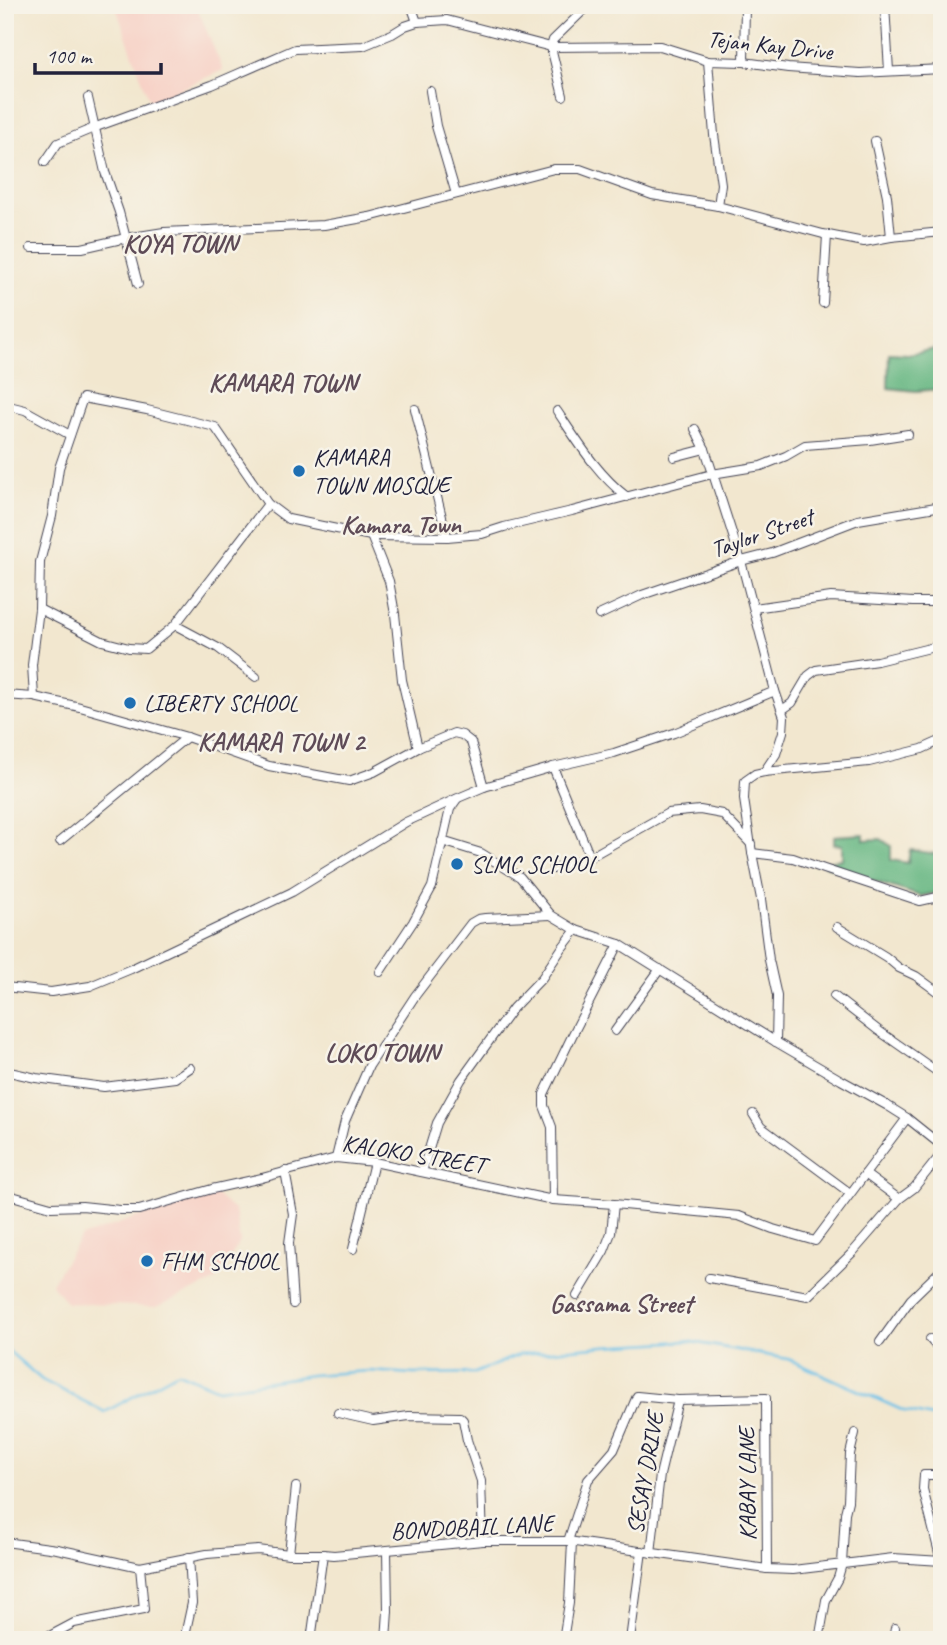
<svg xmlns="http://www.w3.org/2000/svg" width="947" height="1645" font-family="Caveat,sans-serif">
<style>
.built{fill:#f7d1c6}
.forest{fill:#69b884;stroke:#466d60;stroke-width:2}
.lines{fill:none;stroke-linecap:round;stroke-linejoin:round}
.stream{stroke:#6bc1e8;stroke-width:2.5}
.street-casing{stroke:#414051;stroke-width:10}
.street{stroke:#fff;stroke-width:8}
.poi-dot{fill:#1f6fb2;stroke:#f7f3e8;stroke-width:2.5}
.labels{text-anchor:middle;stroke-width:5;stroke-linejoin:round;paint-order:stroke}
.street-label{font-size:24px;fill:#22223b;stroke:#f7f3e8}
.poi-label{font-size:24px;fill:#22223b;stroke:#f7f3e8;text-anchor:start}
.neighbourhood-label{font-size:26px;font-weight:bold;fill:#5e4b57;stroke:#f7f3e8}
</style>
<rect width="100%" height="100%" fill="#f7f3e8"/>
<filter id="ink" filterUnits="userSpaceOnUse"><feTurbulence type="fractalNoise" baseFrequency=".0143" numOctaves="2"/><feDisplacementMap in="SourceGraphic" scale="14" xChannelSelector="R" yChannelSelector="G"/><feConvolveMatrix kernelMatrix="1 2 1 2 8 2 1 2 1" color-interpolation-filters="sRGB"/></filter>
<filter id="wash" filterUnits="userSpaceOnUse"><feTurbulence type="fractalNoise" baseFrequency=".00686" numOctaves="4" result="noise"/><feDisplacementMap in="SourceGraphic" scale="28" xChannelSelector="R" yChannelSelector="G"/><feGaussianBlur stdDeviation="1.57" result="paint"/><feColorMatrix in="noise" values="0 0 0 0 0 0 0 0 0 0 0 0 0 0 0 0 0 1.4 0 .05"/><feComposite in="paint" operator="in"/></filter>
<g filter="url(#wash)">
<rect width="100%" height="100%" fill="#f2e7cf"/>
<g class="built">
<polygon points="115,5 196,5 223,70 150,102"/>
<polygon points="212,1191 235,1211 240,1242 215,1281 156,1307 67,1303 51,1284 81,1237"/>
</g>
<g class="forest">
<polygon points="942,348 942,389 916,391 888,388 889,353 908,354"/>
<polygon points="864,834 864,840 881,839 891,846 891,860 908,863 910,850 942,855 942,892 920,896 826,866 829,861 842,859 842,845 834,844 834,836"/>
</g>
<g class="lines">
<polyline class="stream" points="5,1348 42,1380 105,1412 178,1372 218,1389 311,1375 369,1371 413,1374 475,1373 521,1354 603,1346 687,1341 788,1359 904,1411 942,1419"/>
</g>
</g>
<g filter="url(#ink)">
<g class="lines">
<defs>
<g id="street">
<polyline points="411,5 417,22"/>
<polyline points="885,5 889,71"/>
<polyline points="708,61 714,135 721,184 718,206"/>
<polyline points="744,62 745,5"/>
<polyline points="430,91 436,126 456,194"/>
<polyline points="563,96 551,47 553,40 589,5"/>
<polyline points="88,98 105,172 119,212 138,284"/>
<polyline points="875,141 887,196 891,237"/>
<polyline points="45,162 58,143 96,127 212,85 295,49 363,46 392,34 405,26 417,22 447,20 551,47 660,46 708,61 744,62 788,68 860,73 942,69"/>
<polyline points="31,248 82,248 126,238 164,232 324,225 369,217 554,169 580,169 652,195 718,206 823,234 864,242 891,237 942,232"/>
<polyline points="823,303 827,235"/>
<polyline points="5,405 25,410 70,435"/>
<polyline points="415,409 447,537"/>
<path d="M557,411C578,442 597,474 627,497"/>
<polyline points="695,429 705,449 741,561 775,691 784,717 783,732 776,754 764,772"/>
<polyline points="674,457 705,449"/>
<polyline points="371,536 389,581 395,614 402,680 418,748"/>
<polyline points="754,608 831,597 913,602 934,602 942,599"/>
<polyline points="39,609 102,641 129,648 146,649 175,625 268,504"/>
<polyline points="599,615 642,595 741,561 772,553 858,520 942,506"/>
<polyline points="175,625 218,648 256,677"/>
<polyline points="5,695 34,697 80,707 187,737 269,766 349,781 374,772 418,748 454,733 462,735 471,742 484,787"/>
<polyline points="34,697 32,665 39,609 40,562 52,516 59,468 83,398 147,410 215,427 268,504 288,519 371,536 447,537 482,534 504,527 572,511 712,474 761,466 786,456 805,445 870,440 908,434"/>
<polyline points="782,710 792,703 808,676 816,670 877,661 942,645"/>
<polyline points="553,767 590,857"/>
<polyline points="60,841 187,737"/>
<polyline points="442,841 481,853 520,877 551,915 576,930 619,944 776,1042 841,1080 888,1106 907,1118 942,1146"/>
<polyline points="752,853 793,858 824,869 920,901 942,896"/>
<polyline points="553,869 590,857 668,813 700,810 722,814 751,844"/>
<polyline points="837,927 886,957 899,968 916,976 942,995"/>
<polyline points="380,972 413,922 432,887 450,809 457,799"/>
<polyline points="5,987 51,992 90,986 131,969 292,892 406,822 458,798 484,787 553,767 614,753 674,733 775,691"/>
<polyline points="834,996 879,1031 942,1075"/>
<polyline points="615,1031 660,969"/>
<polyline points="776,1042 777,996 769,960 761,899 752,853 744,799 745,781 755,774 764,772 869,762 922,749 942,740"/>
<polyline points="5,1071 36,1078 104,1087 175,1078 190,1068"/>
<polyline points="753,1114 761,1127 850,1193"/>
<polyline points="336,1158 345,1121 369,1066 415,996 471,923 478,919 485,918 551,915"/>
<polyline points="285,1171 293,1214 289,1243 293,1304"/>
<polyline points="422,1172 437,1123 461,1080 513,1008 542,978 562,948 576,930"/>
<polyline points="865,1174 899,1199 914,1188 942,1153"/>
<polyline points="5,1194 51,1207 82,1206 120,1210 139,1210 212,1189 262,1178 336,1158 374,1162 553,1200 614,1204 739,1216 773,1229 815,1241 907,1118"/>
<polyline points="553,1200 552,1127 544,1106 544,1094 572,1036 619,944"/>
<polyline points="353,1249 374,1162"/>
<polyline points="709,1278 808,1296 852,1253 899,1199"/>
<polyline points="577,1296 604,1251 611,1233 614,1204"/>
<polyline points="930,1339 942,1353"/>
<polyline points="880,1342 911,1299 942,1269"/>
<polyline points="338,1413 373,1421 409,1416 460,1417 463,1420 467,1440 481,1481 483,1541"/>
<polyline points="568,1541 588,1480 614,1450 637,1396 678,1400 766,1398 767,1569"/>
<polyline points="5,1542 57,1549 140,1567 207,1554 258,1550 289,1554 323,1554 334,1555 483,1541 568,1541 767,1569 793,1570 893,1558 942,1561"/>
<polyline points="651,1553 660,1475 678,1400"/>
<polyline points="289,1554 296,1487"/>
<polyline points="941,1561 923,1489 924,1475 942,1475"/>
<polyline points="42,1640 74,1623 144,1609 140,1567"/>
<polyline points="184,1640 192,1603 189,1557"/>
<polyline points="311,1640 323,1554"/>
<polyline points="386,1640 388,1611 387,1551"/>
<polyline points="563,1640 569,1603 572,1542"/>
<polyline points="630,1640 642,1551"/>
<polyline points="819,1640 826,1600 838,1578 842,1564 845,1513 848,1501 850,1454 855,1433"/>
<polyline points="893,1640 895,1628"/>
</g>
</defs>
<use href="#street" class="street-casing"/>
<use href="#street" class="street"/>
</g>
</g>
<g class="poi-dot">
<circle cx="299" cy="471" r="7"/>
<circle cx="130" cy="703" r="7"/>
<circle cx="457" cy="864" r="7"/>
<circle cx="147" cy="1261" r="7"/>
</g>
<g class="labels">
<g class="street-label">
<text transform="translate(770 45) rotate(6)" y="8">Tejan Kay Drive</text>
<text transform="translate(762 533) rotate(-19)" y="8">Taylor Street</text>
<text transform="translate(414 1154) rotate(9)" y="8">KALOKO STREET</text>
<text transform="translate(645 1473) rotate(-80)" y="8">SESAY DRIVE</text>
<text transform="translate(747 1484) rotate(-90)" y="8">KABAY LANE</text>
<text transform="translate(472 1527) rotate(-3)" y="8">BONDOBAIL LANE</text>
</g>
<g class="poi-label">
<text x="313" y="465">KAMARA<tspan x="313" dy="28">TOWN MOSQUE</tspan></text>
<text x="144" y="711">LIBERTY SCHOOL</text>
<text x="471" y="872">SLMC SCHOOL</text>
<text x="161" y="1269">FHM SCHOOL</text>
</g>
<g class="neighbourhood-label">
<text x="180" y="252">KOYA TOWN</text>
<text x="283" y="391">KAMARA TOWN</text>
<text x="401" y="533">Kamara Town</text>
<text x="281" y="750">KAMARA TOWN 2</text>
<text x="382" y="1061">LOKO TOWN</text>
<text x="621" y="1312">Gassama Street</text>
</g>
</g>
<rect width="947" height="1645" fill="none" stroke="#f7f3e8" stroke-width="28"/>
<path d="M35 63v10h126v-10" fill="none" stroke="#22223b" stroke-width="3.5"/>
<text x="46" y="63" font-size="21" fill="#22223b" stroke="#f7f3e8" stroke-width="5" paint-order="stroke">100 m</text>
</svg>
